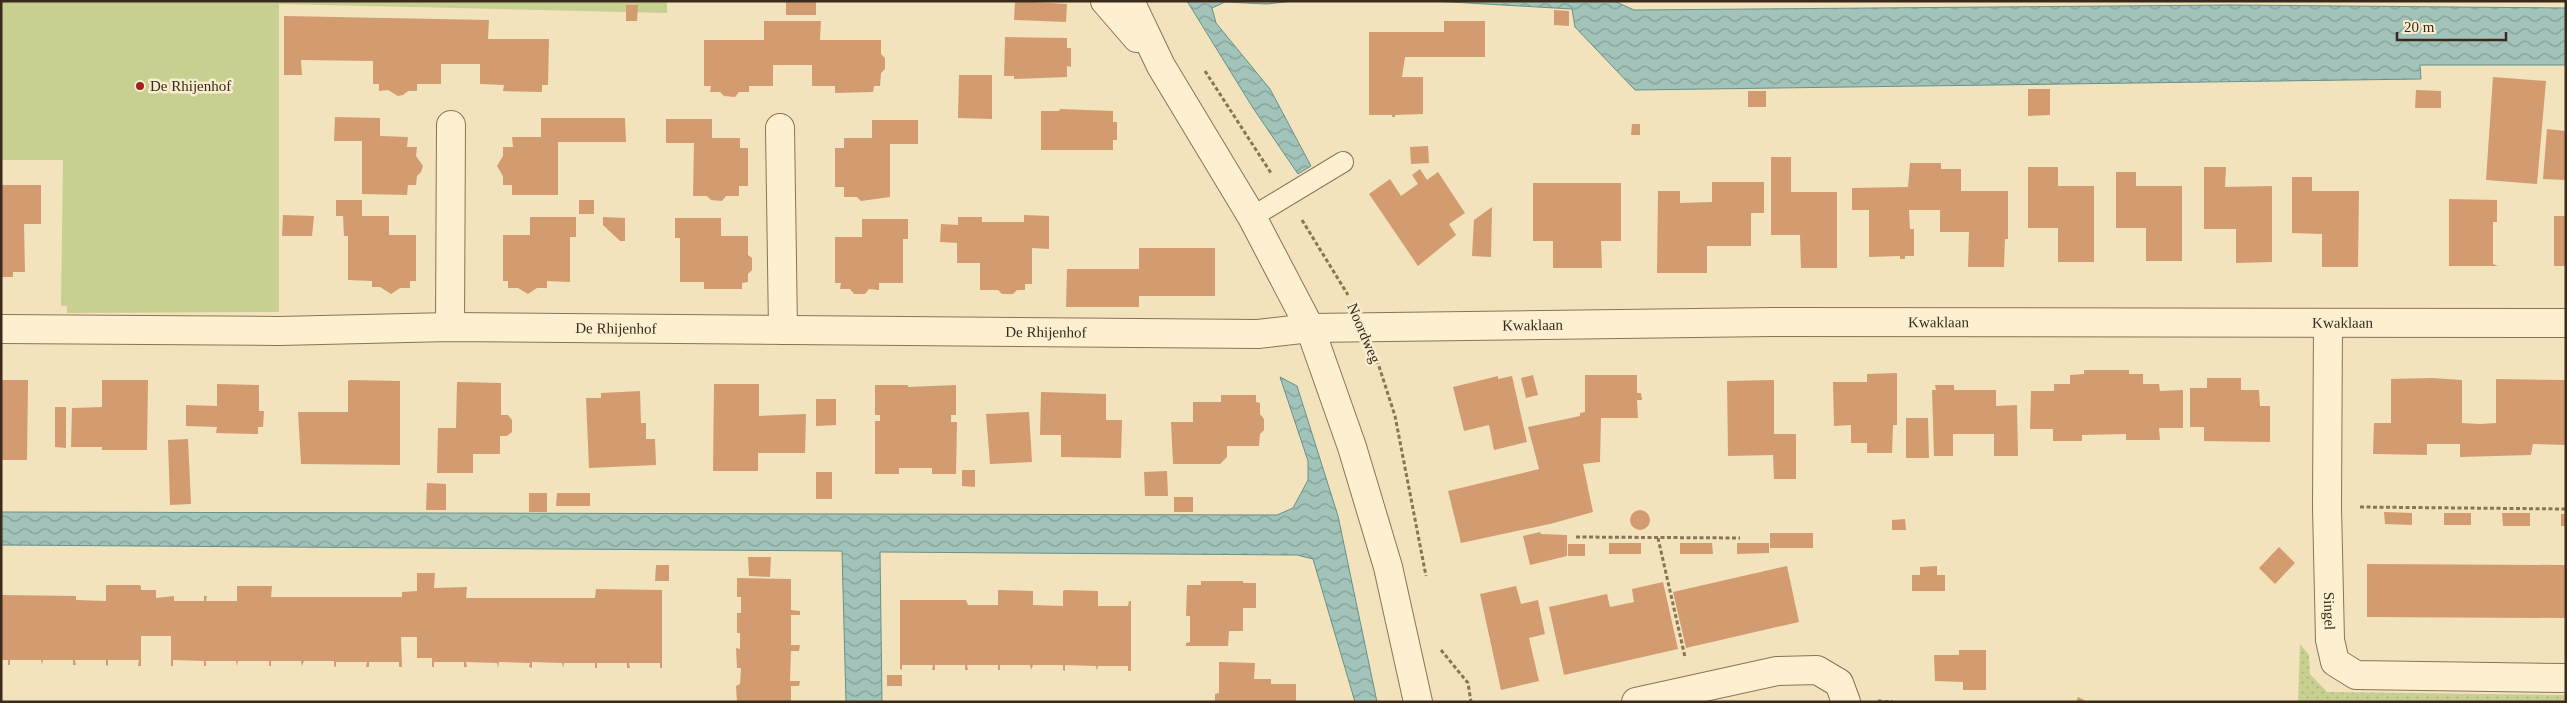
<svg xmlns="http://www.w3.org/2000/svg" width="2567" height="703" font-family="Georgia,serif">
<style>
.grass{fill:url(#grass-dots)}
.pitch{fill:#c7d091}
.water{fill:url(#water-waves);stroke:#689188}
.building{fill:#d39b70}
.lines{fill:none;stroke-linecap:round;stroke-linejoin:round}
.service-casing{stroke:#8b7355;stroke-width:22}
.minor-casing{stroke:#8b7355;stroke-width:30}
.tertiary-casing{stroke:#8b7355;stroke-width:30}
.path{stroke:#8b7355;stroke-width:3;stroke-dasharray:4 2.5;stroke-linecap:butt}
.service{stroke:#fcf0d1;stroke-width:20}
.minor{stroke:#fcf0d1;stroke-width:28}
.tertiary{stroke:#fcf0d1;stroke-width:28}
.poi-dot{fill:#9f2120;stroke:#f8edce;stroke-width:2}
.labels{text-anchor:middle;stroke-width:5;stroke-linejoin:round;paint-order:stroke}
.poi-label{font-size:15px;fill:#392a1b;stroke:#f8edce;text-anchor:start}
.street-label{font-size:15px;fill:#392a1b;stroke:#f8edce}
</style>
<defs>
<pattern id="grass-dots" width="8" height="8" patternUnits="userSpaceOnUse" patternTransform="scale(1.25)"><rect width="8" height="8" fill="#c7d091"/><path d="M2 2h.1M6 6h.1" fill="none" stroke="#acb37c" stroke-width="1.8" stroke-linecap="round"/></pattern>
<pattern id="water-waves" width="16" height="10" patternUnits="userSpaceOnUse" patternTransform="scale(1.25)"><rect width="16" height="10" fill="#a1c3b9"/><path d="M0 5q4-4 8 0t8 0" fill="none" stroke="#849f96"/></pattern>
</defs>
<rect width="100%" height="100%" fill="#f2e3bd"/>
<polygon class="grass" points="2300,644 2309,655 2310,674 2327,692 2566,695 2566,702 2298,702"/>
<polygon class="pitch" points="1,1 667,1 667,13 279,4 279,312 67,313 67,306 61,306 63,160 1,160"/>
<g class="water">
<polygon points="1187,1 1293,1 1267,4 1225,2 1212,8 1216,23 1270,89 1311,166 1298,174 1253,108"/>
<polygon points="1433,1 1614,1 1634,10 2231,5 2566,8 2566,65 2420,65 2421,79 1635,90 1575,27 1572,9"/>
<polygon points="1280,377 1297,386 1338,516 1377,702 1355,702 1313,559 1297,555 880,552 882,702 846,702 842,551 1,545 1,512 1277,515 1293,508 1308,480 1308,461"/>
</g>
<g class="building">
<rect x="786" y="1" width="30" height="14"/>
<polygon points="1015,1 1067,4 1066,22 1014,20"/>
<polygon points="626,5 638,5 637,21 626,21"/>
<polygon points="1554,10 1569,11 1569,26 1554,25"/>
<polygon points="284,16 489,20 488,39 549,39 548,85 542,85 542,92 503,91 504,85 480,84 480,64 441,64 441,84 417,84 417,91 408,91 403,95 398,96 388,90 379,91 379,84 373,84 373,61 301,60 302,75 284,75"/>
<polygon points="764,21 821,21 820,40 881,40 881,54 885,58 885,69 881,73 880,86 874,86 873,92 835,93 835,86 812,86 812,65 773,65 773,86 749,86 749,92 739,92 735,97 724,96 720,92 710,92 711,86 704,86 704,40 764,40"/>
<polygon points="1444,21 1485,21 1485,57 1405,57 1402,77 1423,77 1423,114 1395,115 1395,117 1392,117 1392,115 1369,115 1369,32 1444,32"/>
<polygon points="1005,37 1067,38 1067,48 1071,48 1071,67 1067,66 1067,77 1014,79 1014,76 1004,76"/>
<polygon points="959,75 992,75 992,119 958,118"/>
<polygon points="2493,77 2546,81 2537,184 2486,180"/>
<polygon points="2028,89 2050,89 2050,115 2028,116"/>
<polygon points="2416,90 2441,91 2441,108 2415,108"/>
<rect x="1748" y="91" width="18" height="16"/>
<polygon points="1060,109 1113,111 1113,122 1117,122 1117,140 1113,140 1113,150 1041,150 1041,111 1059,111"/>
<polygon points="335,117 380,118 380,136 408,137 407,147 417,147 416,156 423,166 421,172 417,176 416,185 408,185 407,195 362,194 362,141 334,141"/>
<polygon points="541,118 625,118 626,142 558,142 558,195 512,195 512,185 503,185 503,176 497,166 503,156 503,147 513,147 512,137 541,137"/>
<polygon points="666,119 712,119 712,138 740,138 740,148 748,148 748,186 739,186 739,196 726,196 722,201 711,200 707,196 693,196 694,143 666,143"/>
<polygon points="872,120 918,120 918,144 890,144 890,197 861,201 857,197 844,197 844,187 835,187 835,148 844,148 844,138 872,138"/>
<polygon points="1632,124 1640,124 1640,135 1631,135"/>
<polygon points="2547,129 2566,131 2566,180 2543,179"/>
<polygon points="1428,146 1429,163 1411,164 1410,147"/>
<polygon points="1771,157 1791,157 1791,192 1837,192 1837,268 1801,268 1800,235 1771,235"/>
<polygon points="1910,163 1941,163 1941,169 1961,169 1961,191 2008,191 2008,239 2005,239 2004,267 1968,267 1969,232 1940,232 1940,210 1909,210 1910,229 1914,229 1914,256 1905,256 1905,259 1900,259 1900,256 1869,257 1869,210 1852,210 1852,188 1908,187"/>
<polygon points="2028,167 2058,167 2058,186 2094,186 2094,262 2058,262 2058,228 2028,228"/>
<polygon points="2204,167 2226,167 2225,187 2272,186 2272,262 2236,263 2236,229 2204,229"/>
<polygon points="1420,169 1427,180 1438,172 1465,213 1449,224 1456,235 1418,266 1369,194 1390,179 1401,196 1418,184 1412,175"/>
<polygon points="2116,172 2136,172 2136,186 2182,186 2182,261 2146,261 2146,228 2116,228"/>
<polygon points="2292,177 2312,177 2312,191 2359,191 2358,267 2322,267 2322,234 2292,233"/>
<polygon points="1712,182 1764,182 1764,213 1751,213 1751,246 1707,246 1707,273 1657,273 1658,191 1680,191 1680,203 1712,202"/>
<polygon points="1533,183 1621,183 1621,241 1601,241 1602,268 1553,268 1553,241 1533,241"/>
<polygon points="1,185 41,185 41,224 24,224 25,272 13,272 13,277 1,277"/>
<polygon points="2449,199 2497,200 2497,222 2493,222 2493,264 2498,266 2449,266"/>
<polygon points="336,200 362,200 362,216 389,216 389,235 416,235 416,281 410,281 410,288 400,288 391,294 380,287 372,287 372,281 348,280 348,236 344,236 343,216 336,216"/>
<rect x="579" y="200" width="15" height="14"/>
<polygon points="1492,207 1491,257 1472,256 1474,220"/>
<polygon points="283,215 314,216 312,236 282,236"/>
<polygon points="1024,215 1049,216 1049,249 1032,248 1032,284 1025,284 1025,290 1017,290 1013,294 1002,294 998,290 980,290 980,263 957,263 957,243 940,242 941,224 958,225 958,217 982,217 982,222 1024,222"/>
<rect x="2554" y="216" width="12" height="50"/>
<polygon points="530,217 576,217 576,237 570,237 570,282 547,281 547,288 537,288 528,294 518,288 508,288 508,281 503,281 503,235 530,235"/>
<polygon points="603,217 625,218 625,241 620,241 603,225"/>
<polygon points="675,218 721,218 721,236 748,236 748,255 752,258 752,270 748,274 748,282 742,283 742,289 704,289 704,282 680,282 680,238 675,238"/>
<polygon points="862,219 908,219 908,239 903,239 903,283 879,283 879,290 869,289 865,294 854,294 850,289 840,289 841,283 835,283 835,237 862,237"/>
<polygon points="1139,248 1215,248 1215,296 1139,296 1139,307 1066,307 1067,269 1139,269"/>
<polygon points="2084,370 2129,370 2129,374 2143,374 2143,384 2159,384 2160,391 2183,390 2183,428 2159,428 2160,440 2126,440 2126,434 2082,435 2082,441 2053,441 2053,429 2030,429 2031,391 2054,391 2054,384 2070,384 2070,375 2084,374"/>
<polygon points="1897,373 1897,425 1893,425 1892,453 1867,453 1867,443 1851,443 1851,425 1834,426 1833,382 1867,382 1867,374"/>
<polygon points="1533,375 1538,395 1526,398 1521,378"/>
<polygon points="1585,375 1637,375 1637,393 1641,393 1642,400 1637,400 1638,418 1601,418 1600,462 1583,464 1593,512 1550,524 1461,543 1448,491 1539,469 1528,427 1580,416 1580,413 1585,412"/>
<polygon points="1498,376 1498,379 1512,376 1527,442 1494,450 1489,425 1464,431 1453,387"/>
<polygon points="2207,378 2241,378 2241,390 2259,390 2260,406 2270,406 2270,442 2204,441 2204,427 2190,427 2190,388 2207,388"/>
<polygon points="2432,378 2462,380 2462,423 2480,424 2496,423 2496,379 2566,380 2566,445 2533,444 2531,455 2460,457 2460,444 2427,444 2427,455 2373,454 2374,423 2391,423 2391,379"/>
<polygon points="1,380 28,380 27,460 1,460"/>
<polygon points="102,380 148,380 147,450 102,450 102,447 71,447 72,408 102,407"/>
<polygon points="350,380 400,381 400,465 301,464 298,412 348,412 348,381"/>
<polygon points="1774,380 1774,434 1796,434 1796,479 1774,479 1773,455 1728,456 1727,381"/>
<polygon points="457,382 501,383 501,415 508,415 512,420 512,432 507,436 500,436 500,454 473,454 473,473 437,473 438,428 456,428"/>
<polygon points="217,384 259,385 259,411 264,411 263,427 258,427 258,434 216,433 217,427 186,426 186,405 217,406"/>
<polygon points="714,384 759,384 759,416 806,414 805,453 758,453 758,471 713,471"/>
<polygon points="875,385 908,385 908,387 956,385 956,415 951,415 951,422 957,422 956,474 932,474 932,468 899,468 899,474 875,474 875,421 880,421 880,415 875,415"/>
<polygon points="1935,385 1954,385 1954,390 1996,390 1996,406 2017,405 2018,456 1994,456 1994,434 1953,434 1953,456 1934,456 1932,390 1936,390"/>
<polygon points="640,391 641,423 646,423 646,439 655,439 656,465 589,468 586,398 601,398 601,393"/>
<polygon points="1041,392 1106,394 1106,420 1122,420 1121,458 1061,457 1061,435 1040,435"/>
<polygon points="1221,395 1256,395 1256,402 1260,403 1260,414 1264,419 1264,430 1260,434 1259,446 1227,446 1227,457 1220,464 1173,464 1171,422 1193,422 1193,402 1221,402"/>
<polygon points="816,399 836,399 836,425 816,426"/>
<polygon points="55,407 66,407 66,448 55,447"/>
<polygon points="1029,412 1032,462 990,464 986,414"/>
<polygon points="1906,418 1928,418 1929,458 1906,458"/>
<polygon points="188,439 191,504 170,505 168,440"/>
<polygon points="962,470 975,470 975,487 962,486"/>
<polygon points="1167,471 1168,496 1145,496 1144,472"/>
<rect x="816" y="472" width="16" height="27"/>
<polygon points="427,483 446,484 446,510 426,510"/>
<rect x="529" y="493" width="18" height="19"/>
<polygon points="557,493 590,493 590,506 556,506"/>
<rect x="1174" y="497" width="19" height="15"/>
<circle cx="1640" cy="520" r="10"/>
<polygon points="2384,512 2412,513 2412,525 2385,524"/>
<rect x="2444" y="513" width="27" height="12"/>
<polygon points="2502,513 2530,513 2530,526 2503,526"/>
<rect x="2561" y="514" width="5" height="12"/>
<polygon points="1905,519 1906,530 1892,530 1892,520"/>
<polygon points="1540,532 1541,534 1567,535 1567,556 1530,565 1523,536"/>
<rect x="1770" y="533" width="43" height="15"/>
<rect x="1609" y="543" width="32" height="11"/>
<polygon points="1680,543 1712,543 1713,554 1680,554"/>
<polygon points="1737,543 1769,543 1769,553 1737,554"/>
<rect x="1568" y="544" width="17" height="12"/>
<polygon points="2279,547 2295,563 2275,584 2259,568"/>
<polygon points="748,557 771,557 770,577 749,576"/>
<polygon points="2367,564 2566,565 2566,618 2367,617"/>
<polygon points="656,565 669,565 669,581 655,581"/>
<polygon points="1787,566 1799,622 1686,648 1673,592"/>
<polygon points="1937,566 1937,575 1945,575 1945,591 1912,591 1912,575 1920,575 1920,567"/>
<polygon points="417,573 435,573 434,588 467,587 466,598 595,598 596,589 662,590 662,668 660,668 660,663 629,663 630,668 627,668 627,663 597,663 597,668 595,668 595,663 564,663 563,668 562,663 532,662 532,668 529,667 530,663 499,662 498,668 497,663 466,662 467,667 464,667 464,662 434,662 434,667 432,667 432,658 417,658 417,637 401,637 402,667 399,667 399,662 369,662 369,667 366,667 367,662 336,662 336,667 334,666 334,661 304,661 302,666 301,661 271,661 271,666 269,666 269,661 238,661 237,666 236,661 206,661 206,666 204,666 204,661 173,660 173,666 171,666 171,636 141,636 141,666 138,666 139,660 108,660 108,666 106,665 106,660 75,660 76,665 73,665 73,660 43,660 42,665 41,660 10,660 10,665 8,665 8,660 1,660 1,595 76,596 76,600 106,601 106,585 139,585 141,586 141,590 156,590 156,598 174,596 174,601 204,601 204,596 207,596 206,601 237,601 237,586 272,586 271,597 402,597 402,592 417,591"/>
<polygon points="737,578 791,579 791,610 800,611 800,615 791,615 791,645 800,645 799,651 791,651 790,681 800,681 799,686 791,686 791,702 737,702 736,686 740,684 741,668 737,668 736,648 740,649 740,633 737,633 737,613 741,613 741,597 737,597"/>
<polygon points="1201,581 1243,581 1243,583 1256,583 1256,608 1243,608 1243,631 1229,631 1228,646 1186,646 1186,643 1190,642 1190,616 1186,616 1187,585 1201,585"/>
<polygon points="1663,582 1678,649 1564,675 1549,607 1607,594 1610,607 1634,602 1632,589"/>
<polygon points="1516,586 1521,604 1538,600 1545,634 1529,638 1539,681 1501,690 1480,594"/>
<polygon points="998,590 1033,591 1033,605 1063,606 1063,591 1065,590 1098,591 1098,606 1128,606 1129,601 1131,601 1131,671 1128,671 1128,666 1098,666 1097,671 1096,666 1065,665 1065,671 1063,670 1063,665 1033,665 1031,670 1030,665 1000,665 1000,670 998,670 998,665 967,665 968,670 965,670 965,665 935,665 935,670 932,670 933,665 902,665 902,670 900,669 900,600 966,600 968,605 998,605"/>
<polygon points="1959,650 1986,650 1986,690 1963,690 1963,682 1935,681 1934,655 1959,655"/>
<polygon points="1219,662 1255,663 1254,679 1271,679 1271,684 1296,684 1296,702 1215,702 1215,694 1219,693"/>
<rect x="887" y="675" width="15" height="11"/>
<polygon points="2078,697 2088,702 2076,702"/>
</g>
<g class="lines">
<defs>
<polyline id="service" points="1252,217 1343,162"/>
<g id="minor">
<polyline points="780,128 783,330"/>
<path id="s1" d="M2328,323L2327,507L2330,640L2335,662L2356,675L2566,678"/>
<polyline points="450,327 451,125"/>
<path id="s2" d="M1,329L279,331L450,327L1258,334L1310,328L1771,322L2566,323"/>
<polyline points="1636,702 1777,671 1817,670 1839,683 1846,702"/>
</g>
<g id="tertiary">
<polyline points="1105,1 1137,38"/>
<polyline points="1130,1 1161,66 1252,217 1310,328 1352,447 1388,567 1418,702"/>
</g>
</defs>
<use href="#service" class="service-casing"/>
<use href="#minor" class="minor-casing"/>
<use href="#tertiary" class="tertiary-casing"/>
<g class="path">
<polyline points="1205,71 1271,173"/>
<polyline points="1302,220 1348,295"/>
<polyline points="1377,360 1395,416 1426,576"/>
<polyline points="2360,507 2566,509"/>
<polyline points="1576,537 1740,538"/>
<polyline points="1658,538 1685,657"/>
<polyline points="1441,650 1468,683 1471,702"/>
<polyline points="1878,701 1893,702"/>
</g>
<use href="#service" class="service"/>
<use href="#minor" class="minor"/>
<use href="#tertiary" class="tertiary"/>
</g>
<circle class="poi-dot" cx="140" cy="86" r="5"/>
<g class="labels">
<g class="poi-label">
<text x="150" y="91">De Rhijenhof</text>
</g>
<g class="street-label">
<text dy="5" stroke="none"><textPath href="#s2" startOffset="1938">Kwaklaan</textPath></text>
<text dy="5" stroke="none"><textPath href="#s2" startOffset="2342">Kwaklaan</textPath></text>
<text dy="5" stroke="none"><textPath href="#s2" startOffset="1532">Kwaklaan</textPath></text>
<text dy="5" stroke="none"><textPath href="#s2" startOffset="615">De Rhijenhof</textPath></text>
<text dy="5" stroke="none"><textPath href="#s2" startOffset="1045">De Rhijenhof</textPath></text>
<text transform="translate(1364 333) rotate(67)" y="5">Noordweg</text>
<text dy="5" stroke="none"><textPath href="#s1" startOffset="288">Singel</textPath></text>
</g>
</g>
<rect width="2567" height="703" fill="none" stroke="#392a1b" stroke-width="5"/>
<path d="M2397 32v8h109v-8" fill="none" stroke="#392a1b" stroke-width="2.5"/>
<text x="2404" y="32" font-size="15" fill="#392a1b" stroke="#f8edce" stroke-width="4" paint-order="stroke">20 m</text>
</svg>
